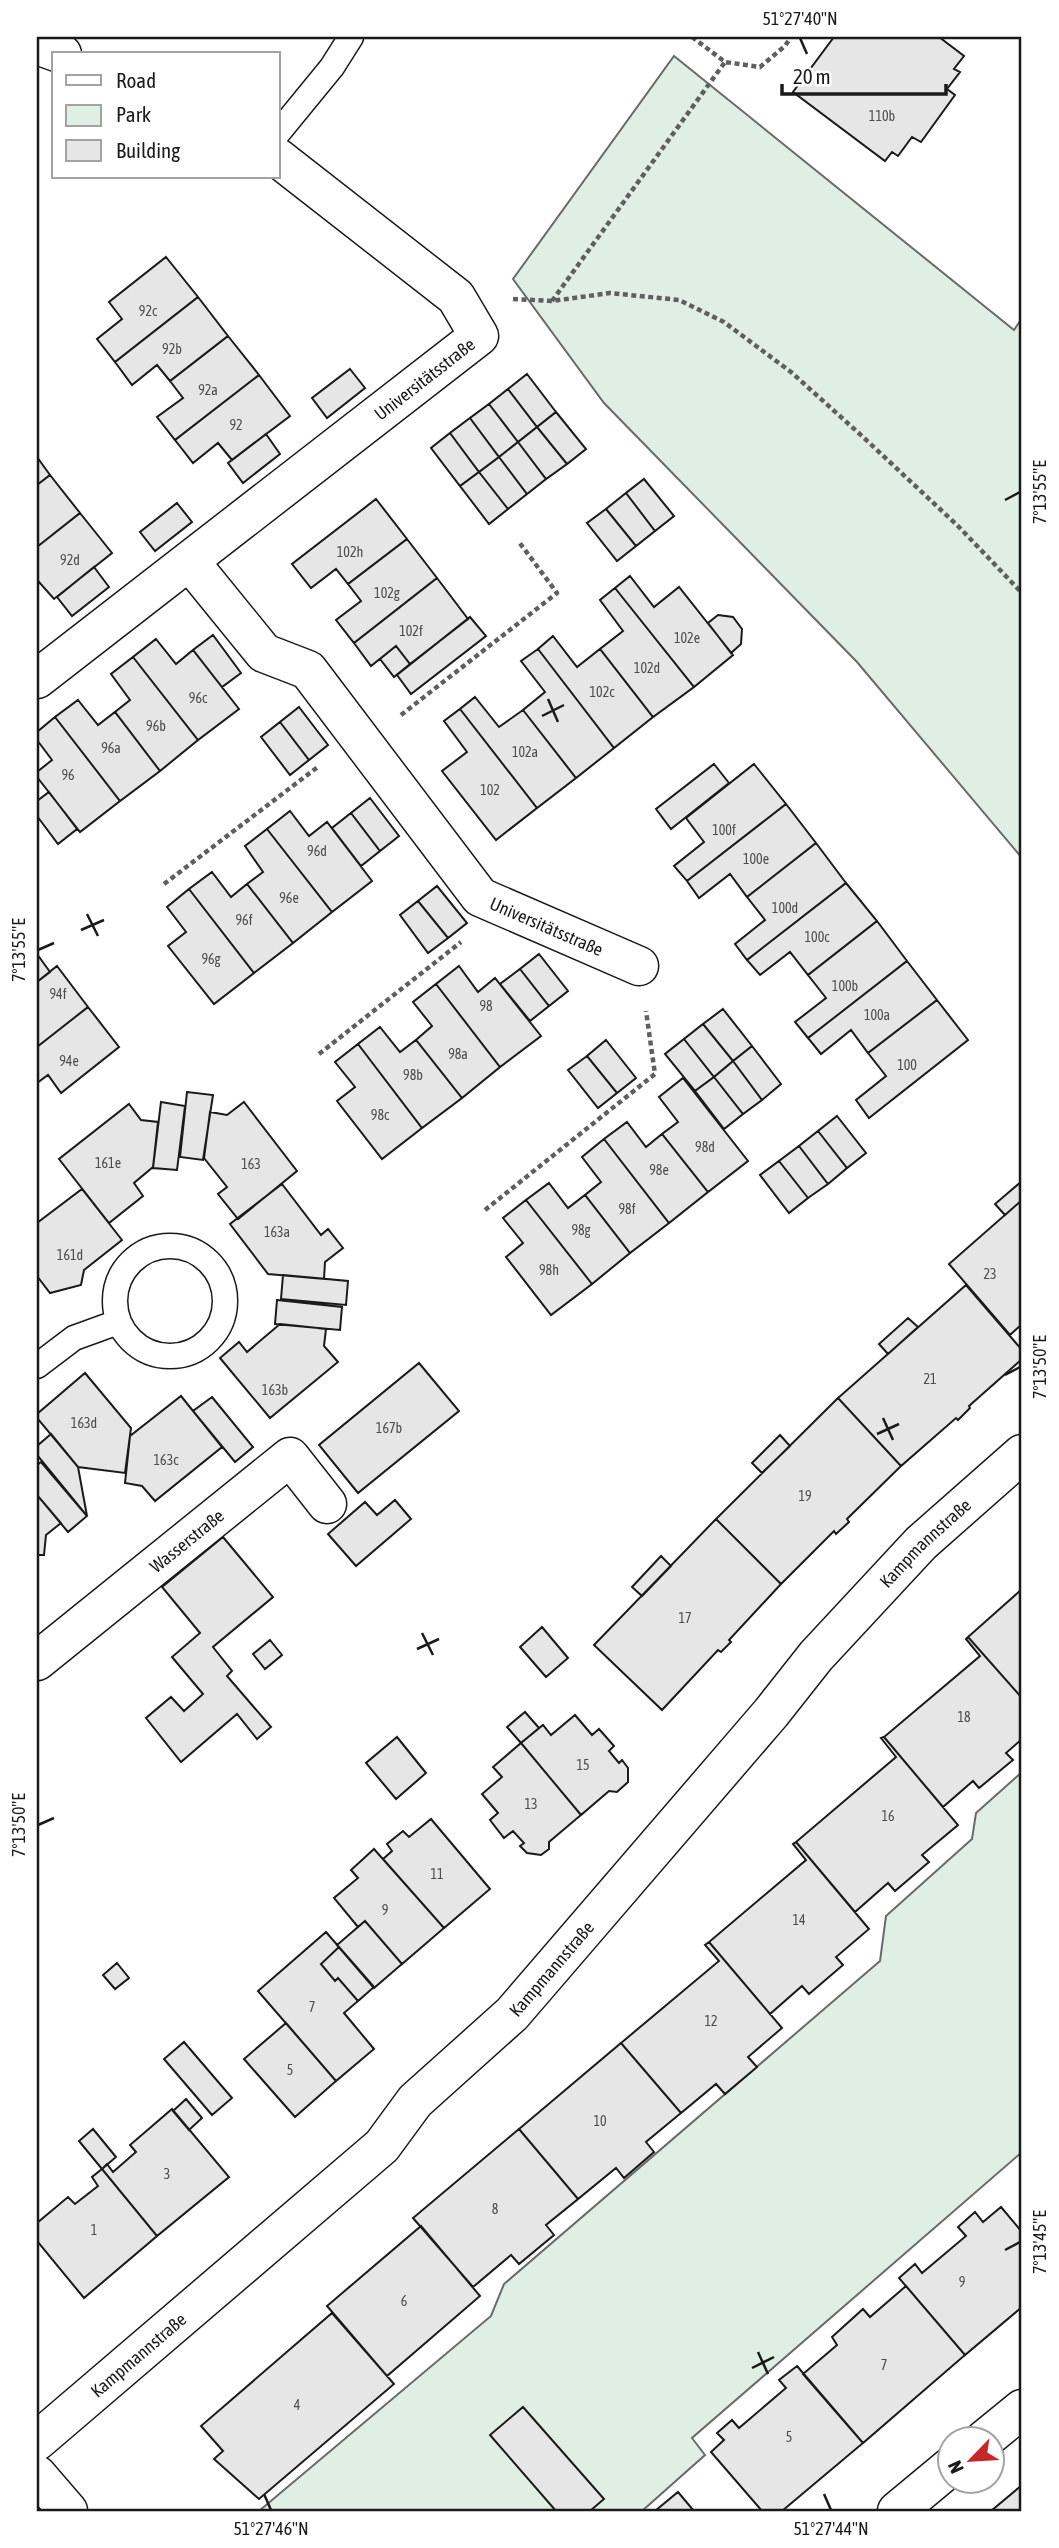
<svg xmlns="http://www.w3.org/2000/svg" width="1059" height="2548" font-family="'Asap Condensed',sans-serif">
<rect width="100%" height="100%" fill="#fff"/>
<!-- green -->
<path fill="#e0efe3" stroke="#6a6a6a" stroke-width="2" d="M674,56L1014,330L1022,318V858L857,662L604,403L513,279Z
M1022,1772V2152L692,2438L705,2455L642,2511H259L491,2316L504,2284L880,1961L886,1916L972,1839L976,1813Z"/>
<!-- building -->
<path fill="#e6e6e6" stroke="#1a1a1a" stroke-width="2" d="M834,37H939L964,56L954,69L960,72L947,89L955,95L921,142L912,137L898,156L892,152L885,161L793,92Z
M166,257L198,297L115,362L97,339L122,319L109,302Z
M198,297L228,336L170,381L157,365L132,385L115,362Z
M228,336L259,375L175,440L157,417L183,398L170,381Z
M350,369L365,388L327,418L312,398Z
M527,374L556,412L537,427L508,389Z
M259,375L290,416L232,460L218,443L193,463L175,440Z
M508,389L537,427L518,442L489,404Z
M489,404L518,442L499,457L470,418Z
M556,412L586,449L567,464L537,427Z
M470,418L499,457L479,472L450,433Z
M537,427L567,464L546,479L518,442Z
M450,433L479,472L460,486L431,448Z
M266,434L280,454L243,483L228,463Z
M518,442L546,479L527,494L499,457Z
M37,457L50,475L37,485Z
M499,457L527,494L508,509L479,472Z
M479,472L508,509L489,524L460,486Z
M50,475L80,513L37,547V485Z
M644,479L674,516L655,531L626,493Z
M626,493L655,531L636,546L606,509Z
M376,499L407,539L348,584L336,569L311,588L292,564Z
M177,503L192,522L155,551L140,532Z
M606,509L636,546L617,561L587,523Z
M80,513L112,553L54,599L39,582L37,584V547Z
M407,539L437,578L354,643L336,620L361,601L348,584Z
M94,567L109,587L72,616L57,597Z
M630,576L654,607L679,587L733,655L694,687L615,588Z
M437,578L468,619L410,664L396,646L371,666L354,643Z
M615,588L694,687L653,717L600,649L623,631L600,600Z
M718,615L733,617L742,629L741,644L731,653L708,623Z
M470,617L486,636L411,694L397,675Z
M213,635L241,673L222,687L193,650Z
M553,636L577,667L600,649L653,717L614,748L538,649Z
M156,639L176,664L193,650L239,709L198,740L133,657Z
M396,646L410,664L394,677L380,659Z
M538,649L614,748L576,778L523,710L545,692L521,661Z
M133,657L198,740L160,771L115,712L130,700L111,674Z
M475,697L499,727L523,710L576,778L537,808L460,709Z
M78,700L98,725L115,712L160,771L120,801L55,717Z
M299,707L328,745L309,760L280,722Z
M460,709L537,808L496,840L442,771L467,752L444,721Z
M55,717L120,801L80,832L37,777V772L52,760L37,740V732Z
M280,722L309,760L290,775L261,737Z
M714,764L729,783L671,829L656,809Z
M754,764L786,804L687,881L674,866L704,842L686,818Z
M49,792L77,829L58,844L37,816V801Z
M370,798L399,836L380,851L351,813Z
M786,804L816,843L747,897L730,874L699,898L687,881Z
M290,811L309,836L327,822L372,881L332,912L267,829Z
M351,813L380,851L361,866L332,828Z
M267,829L332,912L293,943L247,884L263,872L245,846Z
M816,843L846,883L747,960L735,944L765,920L747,897Z
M212,872L231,897L247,884L293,943L254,973L189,889Z
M846,883L877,921L808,975L790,952L760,975L747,960Z
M437,886L467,923L448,938L418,901Z
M189,889L254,973L214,1004L168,946L186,932L167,907Z
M418,901L448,938L428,953L400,915Z
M877,921L907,961L808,1038L795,1022L826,998L808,975Z
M37,954L50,972L37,982Z
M539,954L568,991L549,1006L520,969Z
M907,961L937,1000L868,1053L851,1030L821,1054L808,1038Z
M57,966L88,1007L37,1047V982Z
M459,966L478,992L495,978L541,1036L500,1067L436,984Z
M520,969L549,1006L530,1021L500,984Z
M436,984L500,1067L462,1098L416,1040L432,1026L413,1002Z
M937,1000L968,1040L869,1118L856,1100L886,1076L868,1053Z
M88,1007L119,1047L61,1093L48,1075L37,1083V1047Z
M723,1009L752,1046L733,1061L703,1024Z
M703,1024L733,1061L714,1077L684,1039Z
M380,1027L400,1052L416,1040L462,1098L422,1128L358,1044Z
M684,1039L714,1077L695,1091L665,1054Z
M606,1040L636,1078L617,1093L587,1056Z
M358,1044L422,1128L382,1159L337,1101L355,1087L335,1062Z
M752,1046L781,1084L762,1100L733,1061Z
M587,1056L617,1093L598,1108L568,1070Z
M733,1061L762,1100L743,1114L714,1077Z
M714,1077L743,1114L724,1129L695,1091Z
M683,1078L748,1161L708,1192L662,1134L678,1122L659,1097Z
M187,1092L213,1095L203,1160L180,1157Z
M161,1102L185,1106L177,1170L153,1168Z
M244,1102L297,1171L238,1219L218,1194L227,1187L204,1158L210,1112L227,1115Z
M129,1104L141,1120L158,1122L153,1167L134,1183L143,1196L109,1223L59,1159Z
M837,1116L866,1153L847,1168L818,1131Z
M627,1122L646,1147L662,1134L708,1192L669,1223L604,1139Z
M818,1131L847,1168L828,1184L799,1146Z
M604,1139L669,1223L630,1253L585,1195L601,1182L582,1157Z
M799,1146L828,1184L808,1198L779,1161Z
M779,1161L808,1198L789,1213L760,1175Z
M1022,1181V1200L1005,1215L995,1204Z
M549,1183L568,1208L585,1195L630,1253L592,1284L526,1200Z
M282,1184L321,1235L328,1229L343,1248L325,1262L324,1279L268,1274L230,1224Z
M82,1189L122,1240L84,1270L81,1285L50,1293L37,1276V1223Z
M526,1200L592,1284L551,1315L506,1257L523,1243L503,1218Z
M1022,1200V1324L1010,1335L949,1264Z
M283,1275L348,1281L346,1305L281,1299Z
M966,1285L1022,1350V1359L969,1406L970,1408L958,1420L956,1418L901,1466L838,1398Z
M277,1300L342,1307L340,1330L275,1324Z
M908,1318L918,1327L888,1354L879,1344Z
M280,1324L326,1329L324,1346L338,1362L270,1418L220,1358L239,1342L247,1352Z
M419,1363L459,1411L358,1493L319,1445Z
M85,1373L131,1428L125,1473L78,1467L37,1418V1414Z
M181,1396L222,1447L155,1501L142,1486L125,1483L130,1436Z
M212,1397L253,1447L235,1462L193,1411Z
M838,1398L901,1466L847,1519L849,1522L836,1534L834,1531L781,1584L716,1519Z
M51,1434L78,1467L87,1516L37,1455V1446Z
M780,1435L790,1446L762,1473L752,1463Z
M41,1462L87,1516L68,1532L37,1495V1465Z
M37,1495L61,1523L46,1535L44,1555H37Z
M395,1500L411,1519L356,1566L328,1534L365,1502L377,1515Z
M716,1519L781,1584L729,1640L731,1642L721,1652L718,1650L662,1710L594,1645Z
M223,1537L273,1597L213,1647L232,1671L227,1676L271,1727L257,1739L237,1714L181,1762L146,1718L171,1697L184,1711L203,1694L172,1657L200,1633L162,1587Z
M661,1556L671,1566L642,1596L632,1587Z
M1022,1589V1698L968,1637Z
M542,1627L568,1658L546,1677L520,1647Z
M968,1637L1022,1698V1739L1006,1753L1013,1760L979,1788L973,1781L943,1807L884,1737L980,1656L966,1639Z
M270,1640L282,1655L265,1669L253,1654Z
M525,1712L539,1728L521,1743L507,1727Z
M575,1715L592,1735L599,1729L614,1746L609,1751L619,1763L622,1760L628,1768V1782L617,1792L609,1791L581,1815L521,1743L543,1725L551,1735Z
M397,1737L426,1773L396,1799L366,1763Z
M884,1737L958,1825L922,1855L929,1862L895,1891L888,1883L855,1912L796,1842L896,1757L881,1738Z
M521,1743L581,1815L549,1842V1849L541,1855L527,1853L520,1846L524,1843L513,1831L504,1838L490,1820L498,1813L482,1794L502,1777L493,1767Z
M431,1819L490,1889L444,1928L383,1859L392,1851L387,1844L403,1831L409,1837Z
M796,1842L869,1929L836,1957L843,1965L809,1994L802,1986L770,2014L709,1942L806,1860L793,1844Z
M374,1849L444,1928L402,1964L365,1921L358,1927L334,1898L358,1878L351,1870Z
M365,1921L402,1964L374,1988L337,1945Z
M326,1932L339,1947L321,1964L335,1981L338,1978L358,2001L344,2013L374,2049L336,2081L258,1991Z
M709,1942L782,2028L748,2057L757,2067L725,2094L716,2084L681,2113L621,2043L719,1961L705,1945Z
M339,1947L374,1987L358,2001L338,1978L335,1981L321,1964Z
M117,1963L129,1978L115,1989L103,1975Z
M286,2023L336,2081L295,2117L244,2059Z
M184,2042L232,2098L212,2115L164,2059Z
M621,2043L681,2113L646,2142L654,2152L624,2178L616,2168L578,2199L519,2129Z
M186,2099L202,2118L189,2130L173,2111Z
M172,2109L229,2177L157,2236L102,2169L107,2164L113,2172L136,2152L130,2145Z
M93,2129L116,2157L102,2169L79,2141Z
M519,2129L578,2199L546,2225L554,2235L519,2264L511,2255L473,2287L413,2218Z
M102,2169L157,2236L84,2298L37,2241V2223L68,2197L75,2204L98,2186L92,2177Z
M1001,2207L1022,2232V2307L965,2355L899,2278L915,2264L922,2273L966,2236L958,2227L975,2212L983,2222Z
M421,2226L480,2296L387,2376L327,2306Z
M906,2286L965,2355L863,2443L803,2374L837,2345L832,2337L863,2309L870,2317Z
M332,2313L394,2384L259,2499L214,2459L223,2451L201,2426Z
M797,2366L863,2443L782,2511H762L711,2452L724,2440L717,2433L732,2420L739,2428L786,2388L779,2380Z
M523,2407L604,2499L590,2511H556L490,2435Z
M1022,2485V2511H991Z
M678,2492L694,2511H655Z"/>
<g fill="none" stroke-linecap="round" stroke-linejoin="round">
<defs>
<path id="service" d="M278,133L332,67L351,37
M115 1301a55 55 0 1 1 110 0a55 55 0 1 1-110 0Z
M37,1366L74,1338L118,1322"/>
<g id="minor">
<path d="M37,45L62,54"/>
<path id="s1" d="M190,562L264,653L308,670L480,897L639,966"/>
<path id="s2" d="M37,679L479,336L456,297L278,158"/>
<path id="s3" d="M37,1661L290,1457L327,1504"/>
<path d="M984,2440L1022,2409"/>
<path id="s4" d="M37,2441L382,2146L415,2101L512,2014L771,1713L816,1656L921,1543L1022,1454"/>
<path d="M897,2511L950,2467"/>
</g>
<path id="secondary" d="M37,2475L68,2511"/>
</defs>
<!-- service casing -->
<use href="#service" stroke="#1a1a1a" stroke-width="27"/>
<!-- minor casing -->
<use href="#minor" stroke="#1a1a1a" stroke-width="41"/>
<!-- secondary casing -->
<use href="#secondary" stroke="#1a1a1a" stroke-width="41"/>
<!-- path -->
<path stroke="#5f5f5f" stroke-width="4.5" stroke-dasharray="5 3.5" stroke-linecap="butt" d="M692,37L725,62L760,67L785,46L791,37
M513,299L552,301L610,293L679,300L724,322L791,372L862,436L958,526L1022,593
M552,301L725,62
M401,715L557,593L519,542
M164,884L319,766
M319,1054L461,942
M485,1210L655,1074L646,1011"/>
<!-- service -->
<use href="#service" stroke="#fff" stroke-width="24"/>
<!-- minor -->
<use href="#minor" stroke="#fff" stroke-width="38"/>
<!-- secondary -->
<use href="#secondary" stroke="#fff" stroke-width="38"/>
</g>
<!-- ticks -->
<path fill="none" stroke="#1a1a1a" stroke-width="2.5" d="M800,38L807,54M1005,500L1020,492M548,699L558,722M542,716L564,705M87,914L98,936M81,930L104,920M38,950L54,943M1005,1375L1020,1367M883,1418L893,1440M877,1434L899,1424M422,1633L433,1655M417,1649L439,1639M38,1825L54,1818M1005,2250L1020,2242M758,2352L768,2374M752,2368L774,2357M264,2494L271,2510M824,2494L831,2510"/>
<g text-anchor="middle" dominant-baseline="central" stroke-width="5" stroke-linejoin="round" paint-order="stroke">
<!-- number labels -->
<g font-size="14" fill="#4d4d4d">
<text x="882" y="116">110b</text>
<text x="148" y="311">92c</text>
<text x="172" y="349">92b</text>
<text x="208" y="390">92a</text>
<text x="236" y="425">92</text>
<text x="350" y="552">102h</text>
<text x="70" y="560">92d</text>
<text x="387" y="593">102g</text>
<text x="411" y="631">102f</text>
<text x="687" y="638">102e</text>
<text x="647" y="668">102d</text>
<text x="602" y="692">102c</text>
<text x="198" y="698">96c</text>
<text x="156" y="726">96b</text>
<text x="111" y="748">96a</text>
<text x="525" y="752">102a</text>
<text x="68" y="775">96</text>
<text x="490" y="790">102</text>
<text x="724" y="830">100f</text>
<text x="317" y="851">96d</text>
<text x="756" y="859">100e</text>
<text x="289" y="898">96e</text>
<text x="785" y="908">100d</text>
<text x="244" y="920">96f</text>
<text x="817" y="937">100c</text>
<text x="211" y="959">96g</text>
<text x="845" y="986">100b</text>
<text x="58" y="994">94f</text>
<text x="486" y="1006">98</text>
<text x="877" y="1015">100a</text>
<text x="458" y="1054">98a</text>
<text x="69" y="1061">94e</text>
<text x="907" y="1065">100</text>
<text x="413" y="1075">98b</text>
<text x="380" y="1115">98c</text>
<text x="705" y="1147">98d</text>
<text x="108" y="1163">161e</text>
<text x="251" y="1164">163</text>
<text x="659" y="1170">98e</text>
<text x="627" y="1209">98f</text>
<text x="581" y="1230">98g</text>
<text x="277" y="1232">163a</text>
<text x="70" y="1255">161d</text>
<text x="549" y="1270">98h</text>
<text x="990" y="1274">23</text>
<text x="930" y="1379">21</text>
<text x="275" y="1390">163b</text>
<text x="84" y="1423">163d</text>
<text x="389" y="1428">167b</text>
<text x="166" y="1460">163c</text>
<text x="805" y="1496">19</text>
<text x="685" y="1618">17</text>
<text x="964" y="1717">18</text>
<text x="583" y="1765">15</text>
<text x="531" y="1804">13</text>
<text x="888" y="1816">16</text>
<text x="437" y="1874">11</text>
<text x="385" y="1910">9</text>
<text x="799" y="1920">14</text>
<text x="312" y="2007">7</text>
<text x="711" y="2021">12</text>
<text x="290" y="2070">5</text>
<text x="600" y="2121">10</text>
<text x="167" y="2174">3</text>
<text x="495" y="2209">8</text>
<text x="94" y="2230">1</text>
<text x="962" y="2282">9</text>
<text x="404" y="2301">6</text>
<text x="884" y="2365">7</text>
<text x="297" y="2405">4</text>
<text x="789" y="2437">5</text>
</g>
<!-- street labels -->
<g font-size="18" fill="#1a1a1a" stroke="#fff">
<text stroke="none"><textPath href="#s2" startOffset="490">Universitätsstraße</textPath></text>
<text stroke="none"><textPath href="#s1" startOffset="522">Universitätsstraße</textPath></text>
<text stroke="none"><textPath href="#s3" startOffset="192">Wasserstraße</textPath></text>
<text stroke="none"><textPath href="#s4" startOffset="1267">Kampmannstraße</textPath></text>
<text stroke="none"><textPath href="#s4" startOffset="700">Kampmannstraße</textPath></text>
<text stroke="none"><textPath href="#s4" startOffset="133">Kampmannstraße</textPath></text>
</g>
</g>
<!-- border -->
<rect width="1059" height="2548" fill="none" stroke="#ffffff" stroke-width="77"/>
<!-- legend -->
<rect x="52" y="52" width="228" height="126" fill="#ffffff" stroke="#a3a3a3" stroke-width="2"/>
<rect x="66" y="75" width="35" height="10" fill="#ffffff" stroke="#a3a3a3" stroke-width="2"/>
<text x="116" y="88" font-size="21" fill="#1a1a1a">Road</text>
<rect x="66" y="105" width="35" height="21" fill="#e0efe3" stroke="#a3a3a3" stroke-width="2"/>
<text x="116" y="122" font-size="21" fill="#1a1a1a">Park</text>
<rect x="66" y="140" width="35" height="21" fill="#e6e6e6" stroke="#a3a3a3" stroke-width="2"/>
<text x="116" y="158" font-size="21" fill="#1a1a1a">Building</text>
<!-- north arrow -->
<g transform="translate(971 2460) rotate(245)"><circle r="33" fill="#ffffff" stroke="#a3a3a3" stroke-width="2"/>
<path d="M0-5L12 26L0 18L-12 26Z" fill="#c62828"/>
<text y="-10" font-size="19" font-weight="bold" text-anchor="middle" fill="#1a1a1a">N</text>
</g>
<!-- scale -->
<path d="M782 84v10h164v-10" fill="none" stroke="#1a1a1a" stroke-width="3.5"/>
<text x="793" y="84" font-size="21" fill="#1a1a1a" stroke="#ffffff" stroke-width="5" paint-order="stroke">20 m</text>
<rect x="38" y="38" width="982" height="2472" fill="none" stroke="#1a1a1a" stroke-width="2.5"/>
<g font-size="18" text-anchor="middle" fill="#1a1a1a">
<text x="800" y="25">51°27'40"N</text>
<text transform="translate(1040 492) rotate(-90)" y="6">7°13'55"E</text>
<text transform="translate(19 950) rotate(-90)" y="6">7°13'55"E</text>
<text transform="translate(1040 1367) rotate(-90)" y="6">7°13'50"E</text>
<text transform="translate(19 1825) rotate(-90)" y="6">7°13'50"E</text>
<text transform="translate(1040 2242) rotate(-90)" y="6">7°13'45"E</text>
<text x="271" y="2535">51°27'46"N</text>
<text x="831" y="2535">51°27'44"N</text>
</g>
</svg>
